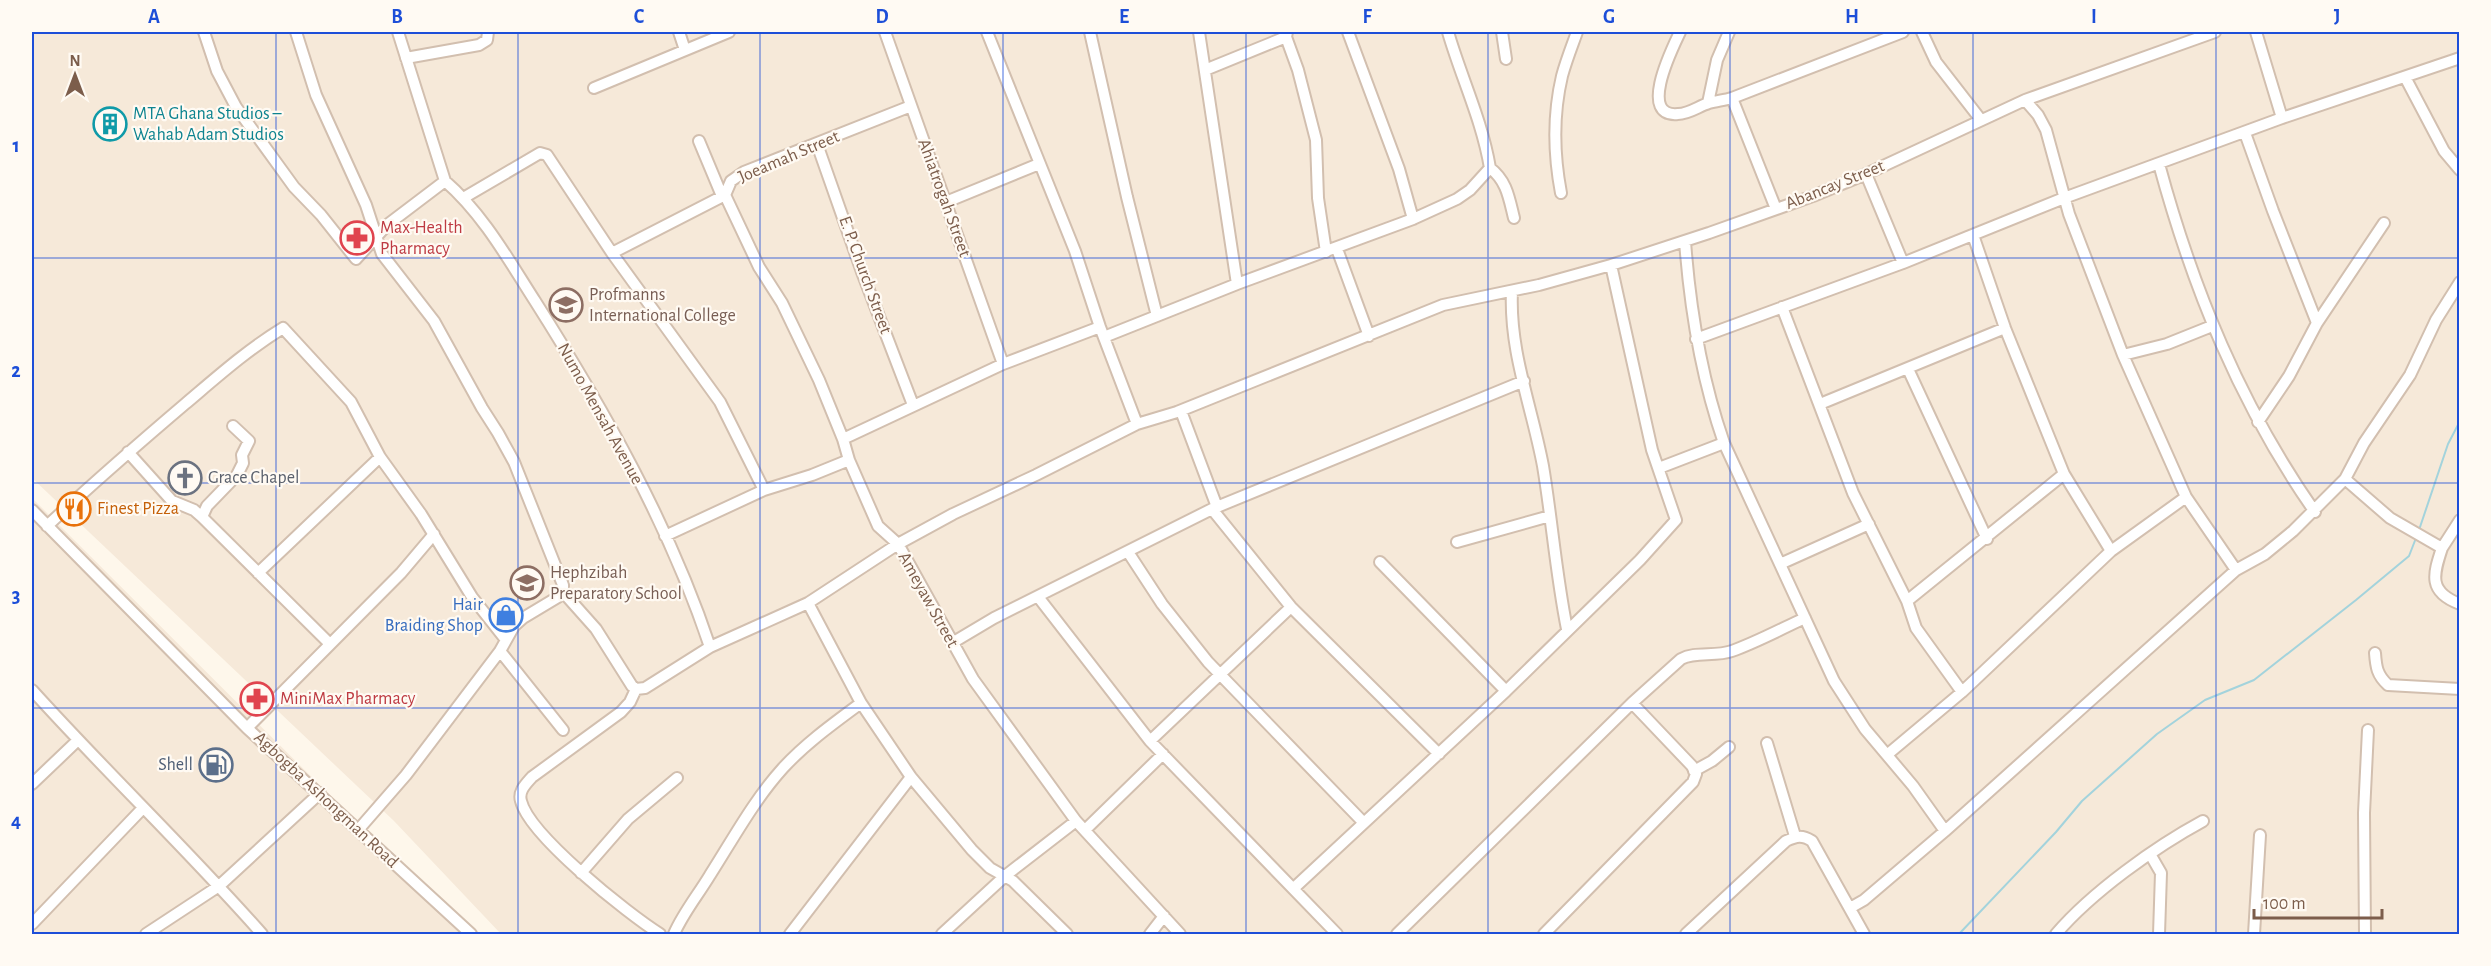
<svg xmlns="http://www.w3.org/2000/svg" width="2491" height="966" font-family="'Alegreya Sans',sans-serif">
<rect width="100%" height="100%" fill="#fef7eb"/>
<!-- residential -->
<path fill="#f6e9d9" d="M32,32H2459V934H501L394,821L32,478Z
M32,498L469,934H32Z"/>
<g fill="none" stroke-linecap="round" stroke-linejoin="round">
<!-- stream -->
<path stroke="#a3d3dc" stroke-width="2" d="M2419,530L2448,444L2460,421
M1959,934L2056,832L2082,801L2157,734L2205,700L2254,680L2356,600L2409,556L2416,538"/>
<defs>
<path id="minor" d="M204,32L217,71L236,107L294,187L321,215L356,259L387,225L445,181
M296,32L316,95L366,205L382,254L434,321L482,408L498,433L514,462L563,585V592L558,597L523,618L514,626L500,651L406,775L359,829
M398,32L445,181C483,214 508,259 535,301C604,410 669,524 710,647
M679,32L685,50
M885,32L1003,364
M987,32L1075,251L1100,327L1137,424
M1090,32L1127,197L1157,316
M1199,32L1237,284
M1287,32L1286,37L1298,70L1316,140L1318,198L1326,252
M1348,32L1399,169L1413,219
M1502,32L1506,59
M1680,32C1673,47 1637,118 1678,114C1689,114 1699,106 1709,103C1717,101 1725,100 1732,98L1903,32
M1922,32L1936,62L1981,120
M2256,32L2282,118
M406,58L479,45L487,40L488,32
M1205,70L1286,37
M2405,77L2444,151L2460,170
M594,88L729,32
M1732,98L1776,209
M2025,100L2038,115L2046,130L2069,214L2123,355L2186,497L2236,570
M1708,103L1717,60L1729,32
M2245,133L2273,211L2317,323L2289,376L2258,422
M699,141L722,196
M817,144L862,272L913,405
M2159,164C2193,289 2240,405 2315,512
M1490,168C1507,181 1509,198 1514,218
M1866,174L1903,263
M1561,193C1554,156 1553,114 1562,76C1566,61 1572,46 1577,32
M725,195L759,267L782,303L819,380L843,439L849,460L878,526L898,544L973,679L1076,821L1180,934
M465,197L540,153L547,155L612,253L720,402L764,490
M946,202L1039,164
M1973,235L2005,328L2064,474L2111,551
M1685,241C1690,309 1701,377 1724,443L1834,681L1865,729L1913,786L1945,831
M1337,249L1369,336
M612,253L725,195L731,181L744,172L911,106
M1512,291C1509,351 1532,407 1543,466C1552,520 1556,575 1567,629
M1782,307L1853,493L1907,601L1916,628L1962,692
M2317,323L2384,223
M1104,337L1237,284L1413,219L1457,199L1470,190L1490,168C1482,120 1461,77 1448,32
M1696,339L1903,263L2064,198L2282,118L2460,58
M2123,355L2167,344L2212,326
M1908,369L1987,539
M1820,404L2005,328
M1181,411L1217,507
M843,439L1003,364L1100,327
M128,452L172,501L194,510L202,517L330,644
M1659,468L1724,443
M2345,479L2390,518L2442,548L2460,520
M1212,509L1291,607L1439,754
M32,510L247,728L471,934
M202,517L207,506L237,475L243,463L242,455L249,441L233,426
M47,526C92,484 138,444 185,404C217,377 247,350 283,328L351,402L380,457L421,514L472,597L506,640
M665,536L764,490L812,475L849,460
M1457,542L1550,516
M2442,548C2433,575 2428,592 2460,604
M1128,552L1162,604L1208,662L1364,823
M1380,562L1506,691
M1780,564L1869,524
M258,573L380,457
M563,592L596,629L632,686L636,689L645,688L710,647L808,603L898,544L953,514L1036,475L1137,424L1177,412L1443,305L1539,285L1611,265
M1039,598L1150,741L1337,934
M1907,601L2064,474
M808,603L861,703L911,777L972,850L990,868L1013,881L1067,934
M952,643L994,618L1212,509L1524,381
M500,651L563,730
M2375,653C2376,667 2377,675 2388,685L2460,689
M636,689L630,702L621,712L532,777C526,784 518,791 521,801C529,835 628,914 660,934
M32,690C107,773 188,850 262,934
M247,728L401,573L434,534
M1150,741L1291,607
M1767,743L1795,836
M1888,754L1962,692L2111,551L2186,497
M1694,771L1712,761L1729,747
M32,784L77,741
M1085,830L1163,754
M2150,854L2161,873L2159,934
M581,873L628,819L677,778
M1294,888L1506,691L1640,560L1676,520L1652,450L1611,265L1709,233L1813,196L1866,174L2025,100L2215,32
M1850,908L1864,900L1945,831L2236,570L2265,554L2293,531L2345,479L2364,443L2410,375L2436,320L2460,282
M32,924L143,808
M146,934L219,886L320,793
M674,934C683,913 698,895 710,875C733,839 754,800 783,768C806,743 834,723 861,703
M790,934L911,777
M942,934L1005,876L1076,821
M1150,934L1164,916
M1397,934L1632,703L1681,659C1695,651 1715,657 1732,651C1757,642 1781,629 1805,618
M1544,934L1693,782L1696,774L1692,766L1632,703
M1686,934L1786,841C1797,836 1802,835 1812,841L1864,934
M2056,934C2092,892 2155,847 2203,821
M2254,934L2260,835
M2365,934L2364,813L2368,730"/>
</defs>
<!-- minor casing -->
<use href="#minor" stroke="#d2bfaf" stroke-width="14"/>
<!-- minor -->
<use href="#minor" stroke="#fff" stroke-width="10"/>
</g>
<!-- grid -->
<path fill="none" stroke="#1d4ed8" stroke-width="1.5" stroke-opacity="0.55" d="M276,32V934M518,32V934M760,32V934M1003,32V934M1246,32V934M1488,32V934M1730,32V934M1973,32V934M2216,32V934M32,258H2460M32,483H2460M32,708H2460"/>
<!-- icons -->
<defs>
<symbol id="building-ring" viewBox="-11 -11 22 22"><circle r="9.5" fill="#fffaf3" stroke="#0f9aa8" stroke-width="1.5"/><path d="M-4-6H4V6H1V3H-1V6H-4ZM-2.5-4.3h1.7v1.8h-1.7ZM.8-4.3h1.7v1.8H.8ZM-2.5-1h1.7V.8h-1.7ZM.8-1h1.7V.8H.8Z" fill="#0f9aa8"/></symbol>
<symbol id="pharmacy-ring" viewBox="-11 -11 22 22"><circle r="9.5" fill="#fffaf3" stroke="#e0444e" stroke-width="1.5"/><path d="M-2-6h4v4h4v4h-4v4h-4v-4h-4v-4h4Z" fill="#e0444e"/></symbol>
<symbol id="school-ring" viewBox="-11 -11 22 22"><circle r="9.5" fill="#fffaf3" stroke="#8d6e63" stroke-width="1.5"/><path d="M0-5L7-2L0 1L-7-2ZM-4 1L0 2.5L4 1V4Q0 6-4 4Z" fill="#8d6e63"/></symbol>
<symbol id="church-ring" viewBox="-11 -11 22 22"><circle r="9.5" fill="#fffaf3" stroke="#6b7280" stroke-width="1.5"/><path d="M-1.2-6h2.4v3.5h3.3v2.4h-3.3V6h-2.4V-.1h-3.3v-2.4h3.3Z" fill="#6b7280"/></symbol>
<symbol id="restaurant-ring" viewBox="-11 -11 22 22"><circle r="9.5" fill="#fffaf3" stroke="#e8710a" stroke-width="1.5"/><path d="M-5-6h1v4h1v-4h1v4h1v-4h1v5L-1.5 .5V6h-2V.5L-5-1ZM5-6V6H3V1.5H1.5Q1.5-4 5-6Z" fill="#e8710a"/></symbol>
<symbol id="shop-ring" viewBox="-11 -11 22 22"><circle r="9.5" fill="#fffaf3" stroke="#3f7fe0" stroke-width="1.5"/><path d="M-5-2.5h2.3a2.7 3.5 0 0 1 5.4 0H5L5.5 6h-11ZM-1.5-2.5h3a1.5 2.3 0 0 0-3 0Z" fill="#3f7fe0"/></symbol>
<symbol id="fuel-ring" viewBox="-11 -11 22 22"><circle r="9.5" fill="#fffaf3" stroke="#5c6f8a" stroke-width="1.5"/><path d="M-5.5-6h7V0h2V4h1.3V-2.5L3-4.5l.8-.8L6-3V5H2.5V1h-1V6h-7ZM-4.2-4.7v3.2H.2V-4.7Z" fill="#5c6f8a"/></symbol>
</defs>
<g fill-rule="evenodd">
<use href="#building-ring" x="91" y="105" width="38" height="38"/>
<use href="#pharmacy-ring" x="338" y="219" width="38" height="38"/>
<use href="#school-ring" x="547" y="286" width="38" height="38"/>
<use href="#church-ring" x="166" y="459" width="38" height="38"/>
<use href="#restaurant-ring" x="55" y="490" width="38" height="38"/>
<use href="#school-ring" x="508" y="564" width="38" height="38"/>
<use href="#shop-ring" x="487" y="596" width="38" height="38"/>
<use href="#pharmacy-ring" x="238" y="680" width="38" height="38"/>
<use href="#fuel-ring" x="197" y="746" width="38" height="38"/>
</g>
<g text-anchor="middle" dominant-baseline="central" stroke-width="4.5" stroke-linejoin="round" paint-order="stroke">
<!-- culture labels -->
<g font-size="18" fill="#0d838f" stroke="#fffaf3" text-anchor="start">
<text x="133" y="114">MTA Ghana Studios –<tspan x="133" dy="21">Wahab Adam Studios</tspan></text>
</g>
<!-- street labels -->
<g font-size="18" fill="#7c5d4b" stroke="#fffaf3">
<text transform="translate(789 157) rotate(-23)">Joeamah Street</text>
<text transform="translate(1835 185) rotate(-22)">Abancay Street</text>
<text transform="translate(944 198) rotate(70)">Ahiatrogah Street</text>
<text transform="translate(865 275) rotate(70)">E. P. Church Street</text>
<text transform="translate(600 414) rotate(61)">Numo Mensah Avenue</text>
<text transform="translate(928 600) rotate(61)">Ameyaw Street</text>
<text transform="translate(326 800) rotate(43)">Agbogba Ashongman Road</text>
</g>
<!-- health labels -->
<g font-size="18" fill="#be3a42" stroke="#fffaf3" text-anchor="start">
<text x="380" y="228">Max-Health<tspan x="380" dy="21">Pharmacy</tspan></text>
<text x="280" y="699">MiniMax Pharmacy</text>
</g>
<!-- education labels -->
<g font-size="18" fill="#785e54" stroke="#fffaf3" text-anchor="start">
<text x="589" y="295">Profmanns<tspan x="589" dy="21">International College</tspan></text>
<text x="550" y="573">Hephzibah<tspan x="550" dy="21">Preparatory School</tspan></text>
</g>
<!-- worship labels -->
<g font-size="18" fill="#5b616d" stroke="#fffaf3" text-anchor="start">
<text x="208" y="478">Grace Chapel</text>
</g>
<!-- food labels -->
<g font-size="18" fill="#c56008" stroke="#fffaf3" text-anchor="start">
<text x="97" y="509">Finest Pizza</text>
</g>
<!-- shop labels -->
<g font-size="18" fill="#366cbe" stroke="#fffaf3" text-anchor="end">
<text x="483" y="605">Hair<tspan x="483" dy="21">Braiding Shop</tspan></text>
</g>
<!-- service labels -->
<g font-size="18" fill="#4e5e75" stroke="#fffaf3" text-anchor="end">
<text x="193" y="765">Shell</text>
</g>
</g>
<!-- border -->
<rect width="2491" height="966" fill="none" stroke="#fffaf3" stroke-width="66"/>
<!-- north arrow -->
<g transform="translate(75 75)" stroke="#fffaf3" stroke-width="4.5" paint-order="stroke">
<path d="M0-4.5L10 22L0 15L-10 22Z" fill="#7c5d4b"/>
<text y="-9" font-size="16" font-weight="bold" text-anchor="middle" fill="#7c5d4b">N</text>
</g>
<!-- scale -->
<path d="M2254 909v9h128v-9" fill="none" stroke="#7c5d4b" stroke-width="3"/>
<text x="2263" y="909" font-size="18" fill="#7c5d4b" stroke="#fffaf3" stroke-width="4.5" paint-order="stroke">100 m</text>
<rect x="33" y="33" width="2425" height="900" fill="none" stroke="#1d4ed8" stroke-width="2"/>
<g font-size="20" text-anchor="middle" font-weight="bold" fill="#1d4ed8">
<text x="154" y="23">A</text>
<text x="397" y="23">B</text>
<text x="639" y="23">C</text>
<text x="882" y="23">D</text>
<text x="1124" y="23">E</text>
<text x="1367" y="23">F</text>
<text x="1609" y="23">G</text>
<text x="1852" y="23">H</text>
<text x="2094" y="23">I</text>
<text x="2337" y="23">J</text>
<text x="16" y="152">1</text>
<text x="16" y="377">2</text>
<text x="16" y="602">3</text>
<text x="16" y="827">4</text>
</g>
</svg>
